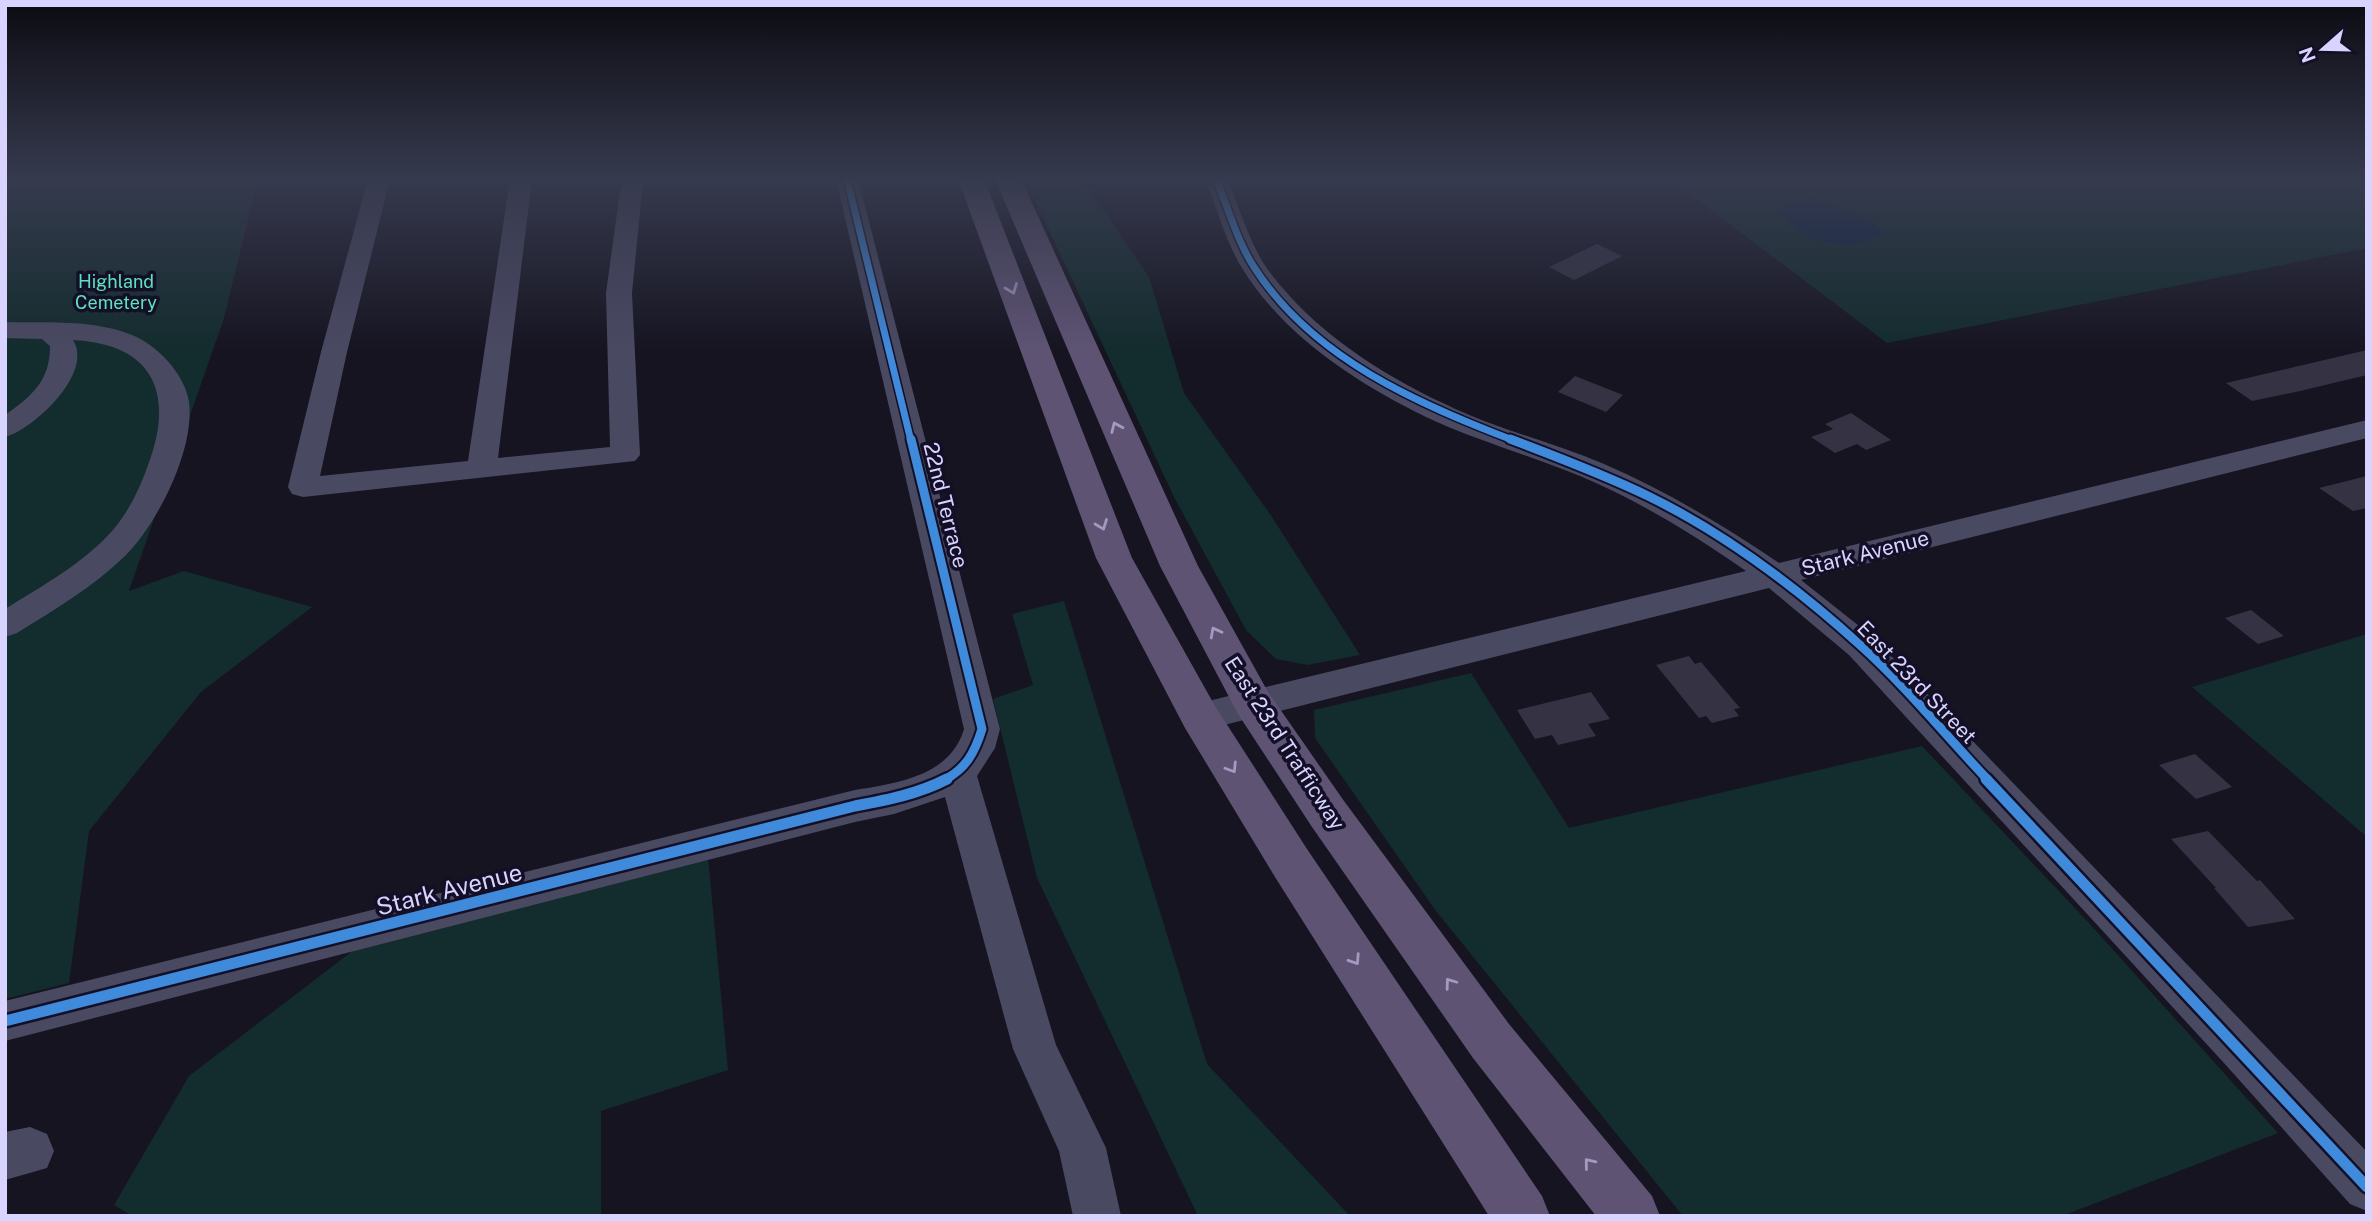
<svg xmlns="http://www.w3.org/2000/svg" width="2372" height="1221" font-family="'Public Sans',sans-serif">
<rect width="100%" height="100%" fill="#161421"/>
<!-- green -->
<path fill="#132c2d" d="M5,179H258L224,318L129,591L184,571L312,607L201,692L89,831L69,983L5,999Z
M1025,179H1082L1149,277L1184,393L1272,517L1360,655L1307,665L1276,659L1246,630L1174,497Z
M1670,179H2367V248L1887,343Z
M1064,601L1207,1064L1350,1216H1198L1037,878L993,699L1033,685L1012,614Z
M2367,634V837L2192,687Z
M1471,673L1569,828L1922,746L2089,923L2278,1133L2062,1216H1683L1436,911L1315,738L1314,710Z
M708,857L728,1070L601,1111V1216H132L114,1205L189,1076L359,946Z"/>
<!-- water -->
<path fill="#0d2144" d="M1813,198L1870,220L1883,232C1852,256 1803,242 1780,214L1783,207Z"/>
<!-- building -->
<path fill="#343243" d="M1597,244L1622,256L1574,280L1549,267Z
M2367,350V375L2300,391L2252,401L2226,383Z
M1575,376L1623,395L1606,412L1558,392Z
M1851,413L1891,440L1866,450L1857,444L1835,453L1811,437L1833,429L1825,424Z
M2367,476V508L2353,511L2319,488Z
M2251,610L2284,636L2258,644L2225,618Z
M1689,656L1695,664L1701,662L1740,708L1734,709L1739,716L1712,723L1706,716L1699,718L1656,665Z
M1591,692L1610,719L1588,724L1596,736L1558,745L1552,735L1535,739L1517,710Z
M2195,754L2232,787L2196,799L2159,765Z
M2208,831L2257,881L2260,880L2295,919L2248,927L2214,888H2216L2171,839Z"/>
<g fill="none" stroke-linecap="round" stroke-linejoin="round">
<!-- minor -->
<path fill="#4a4962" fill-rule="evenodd" d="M368,179H390L347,352L320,476L468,461L510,179H532L498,458L610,447L606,293L620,191L625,179H647L642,191L632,293L640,455L635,461L303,497L292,494L288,487L321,352Z
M836,179H858L1000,729L995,748L977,776L1056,1045L1106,1148L1121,1216H1073L1059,1151L1013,1049L945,797L894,814L855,822L5,1041V1001L855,790C898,783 950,776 964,729Z
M1205,179H1227C1239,206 1250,244 1266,267C1311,329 1377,372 1445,404C1496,429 1552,442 1604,464C1666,491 1723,525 1779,563L2367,420V438L1801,580L1873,637L2367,1152V1211L2350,1204L2224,1063L1849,655L1769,588L1200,731L1187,727L1182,717L1187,707L1200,703L1746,571C1693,534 1639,501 1580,476C1529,455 1475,440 1426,417C1356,383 1283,335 1242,268C1226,242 1217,208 1205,179Z
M5,322C46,323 93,319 132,335C157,345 185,374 189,402C195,449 158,523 125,556C93,587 54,610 17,633L5,637V609C42,586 84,563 113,530C129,511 140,488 148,465C175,394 154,344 73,340C94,373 34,429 5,437V415C32,396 50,381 50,346L42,339L5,338Z
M30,1127L47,1134L54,1151L47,1168L5,1180V1132Z"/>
<!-- major -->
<path fill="#5e5373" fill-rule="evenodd" d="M958,179H984L1132,558L1215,706L1307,849L1542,1196L1550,1216H1489L1275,877L1185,728L1096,558Z
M995,179H1021L1198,566L1268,692L1344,801L1509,1024L1652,1196L1660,1216H1596L1473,1058L1312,827L1238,714L1160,566Z"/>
<defs>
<path id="cycleway-far2" d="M847,179L911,441
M1216,179C1228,207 1237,241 1254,267C1312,358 1418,404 1515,441"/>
<path id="cycleway-far1" d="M911,439L982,729C975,752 966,769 944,780
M1510,439C1557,457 1603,474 1648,496C1724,533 1797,588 1860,645C1906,686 1946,736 1988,780"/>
<path id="cycleway" d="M1986,779L2367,1187
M5,1021L855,806C887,800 918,794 947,779"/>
</defs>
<!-- cycleway-far2 casing -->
<use href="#cycleway-far2" stroke="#130f26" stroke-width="10"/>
<!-- cycleway-far1 casing -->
<use href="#cycleway-far1" stroke="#130f26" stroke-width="13"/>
<!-- cycleway casing -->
<use href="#cycleway" stroke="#130f26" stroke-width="16"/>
<!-- cycleway-far2 -->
<use href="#cycleway-far2" stroke="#408adc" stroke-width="7"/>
<!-- cycleway-far1 -->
<use href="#cycleway-far1" stroke="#408adc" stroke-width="9"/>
<!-- cycleway -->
<use href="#cycleway" stroke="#408adc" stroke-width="11"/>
</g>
<!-- one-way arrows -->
<defs><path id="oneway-chevron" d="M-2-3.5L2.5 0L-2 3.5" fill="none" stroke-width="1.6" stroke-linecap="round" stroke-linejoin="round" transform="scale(1.75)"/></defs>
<g stroke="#a29ac0">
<use href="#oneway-chevron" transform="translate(1012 289) rotate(69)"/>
<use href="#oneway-chevron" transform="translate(1116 427) rotate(-114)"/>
<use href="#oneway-chevron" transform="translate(1102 525) rotate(69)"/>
<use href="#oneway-chevron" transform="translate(1215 632) rotate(-118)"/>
<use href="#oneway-chevron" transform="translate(1232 768) rotate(58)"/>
<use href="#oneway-chevron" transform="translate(1355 960) rotate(57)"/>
<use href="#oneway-chevron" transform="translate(1450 983) rotate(-126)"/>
<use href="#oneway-chevron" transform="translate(1589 1163) rotate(-129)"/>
</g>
<!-- sky -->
<linearGradient id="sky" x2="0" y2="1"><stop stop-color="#0c0b12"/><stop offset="0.51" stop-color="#363a4e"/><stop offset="1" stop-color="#363a4e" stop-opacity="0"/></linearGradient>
<rect width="2372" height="350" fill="url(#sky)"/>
<g text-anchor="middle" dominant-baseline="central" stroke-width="7" stroke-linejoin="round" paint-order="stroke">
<!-- far-park labels -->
<g font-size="18" fill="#5fe0c0" stroke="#130f26">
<text x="116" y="281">Highland<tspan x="116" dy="21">Cemetery</tspan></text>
</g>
<!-- street labels -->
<g font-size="21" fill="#d9d4ff" stroke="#130f26">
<text transform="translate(946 505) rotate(76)">22nd Terrace</text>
<text transform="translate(1865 553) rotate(-14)">Stark Avenue</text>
<text transform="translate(1917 682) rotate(46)">East 23rd Street</text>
<text transform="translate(1285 743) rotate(57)">East 23rd Trafficway</text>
</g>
<!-- near-street labels -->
<g font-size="24" fill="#d9d4ff" stroke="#130f26">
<text transform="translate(449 889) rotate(-14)">Stark Avenue</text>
</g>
</g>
<!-- border -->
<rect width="2372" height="1221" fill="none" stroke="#d9d4ff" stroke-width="14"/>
<!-- north arrow -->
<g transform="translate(2323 49) rotate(250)" stroke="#130f26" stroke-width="5" paint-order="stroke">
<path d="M0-5L12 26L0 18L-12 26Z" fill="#d9d4ff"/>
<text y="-10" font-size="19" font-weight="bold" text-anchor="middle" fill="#d9d4ff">N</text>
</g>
</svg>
